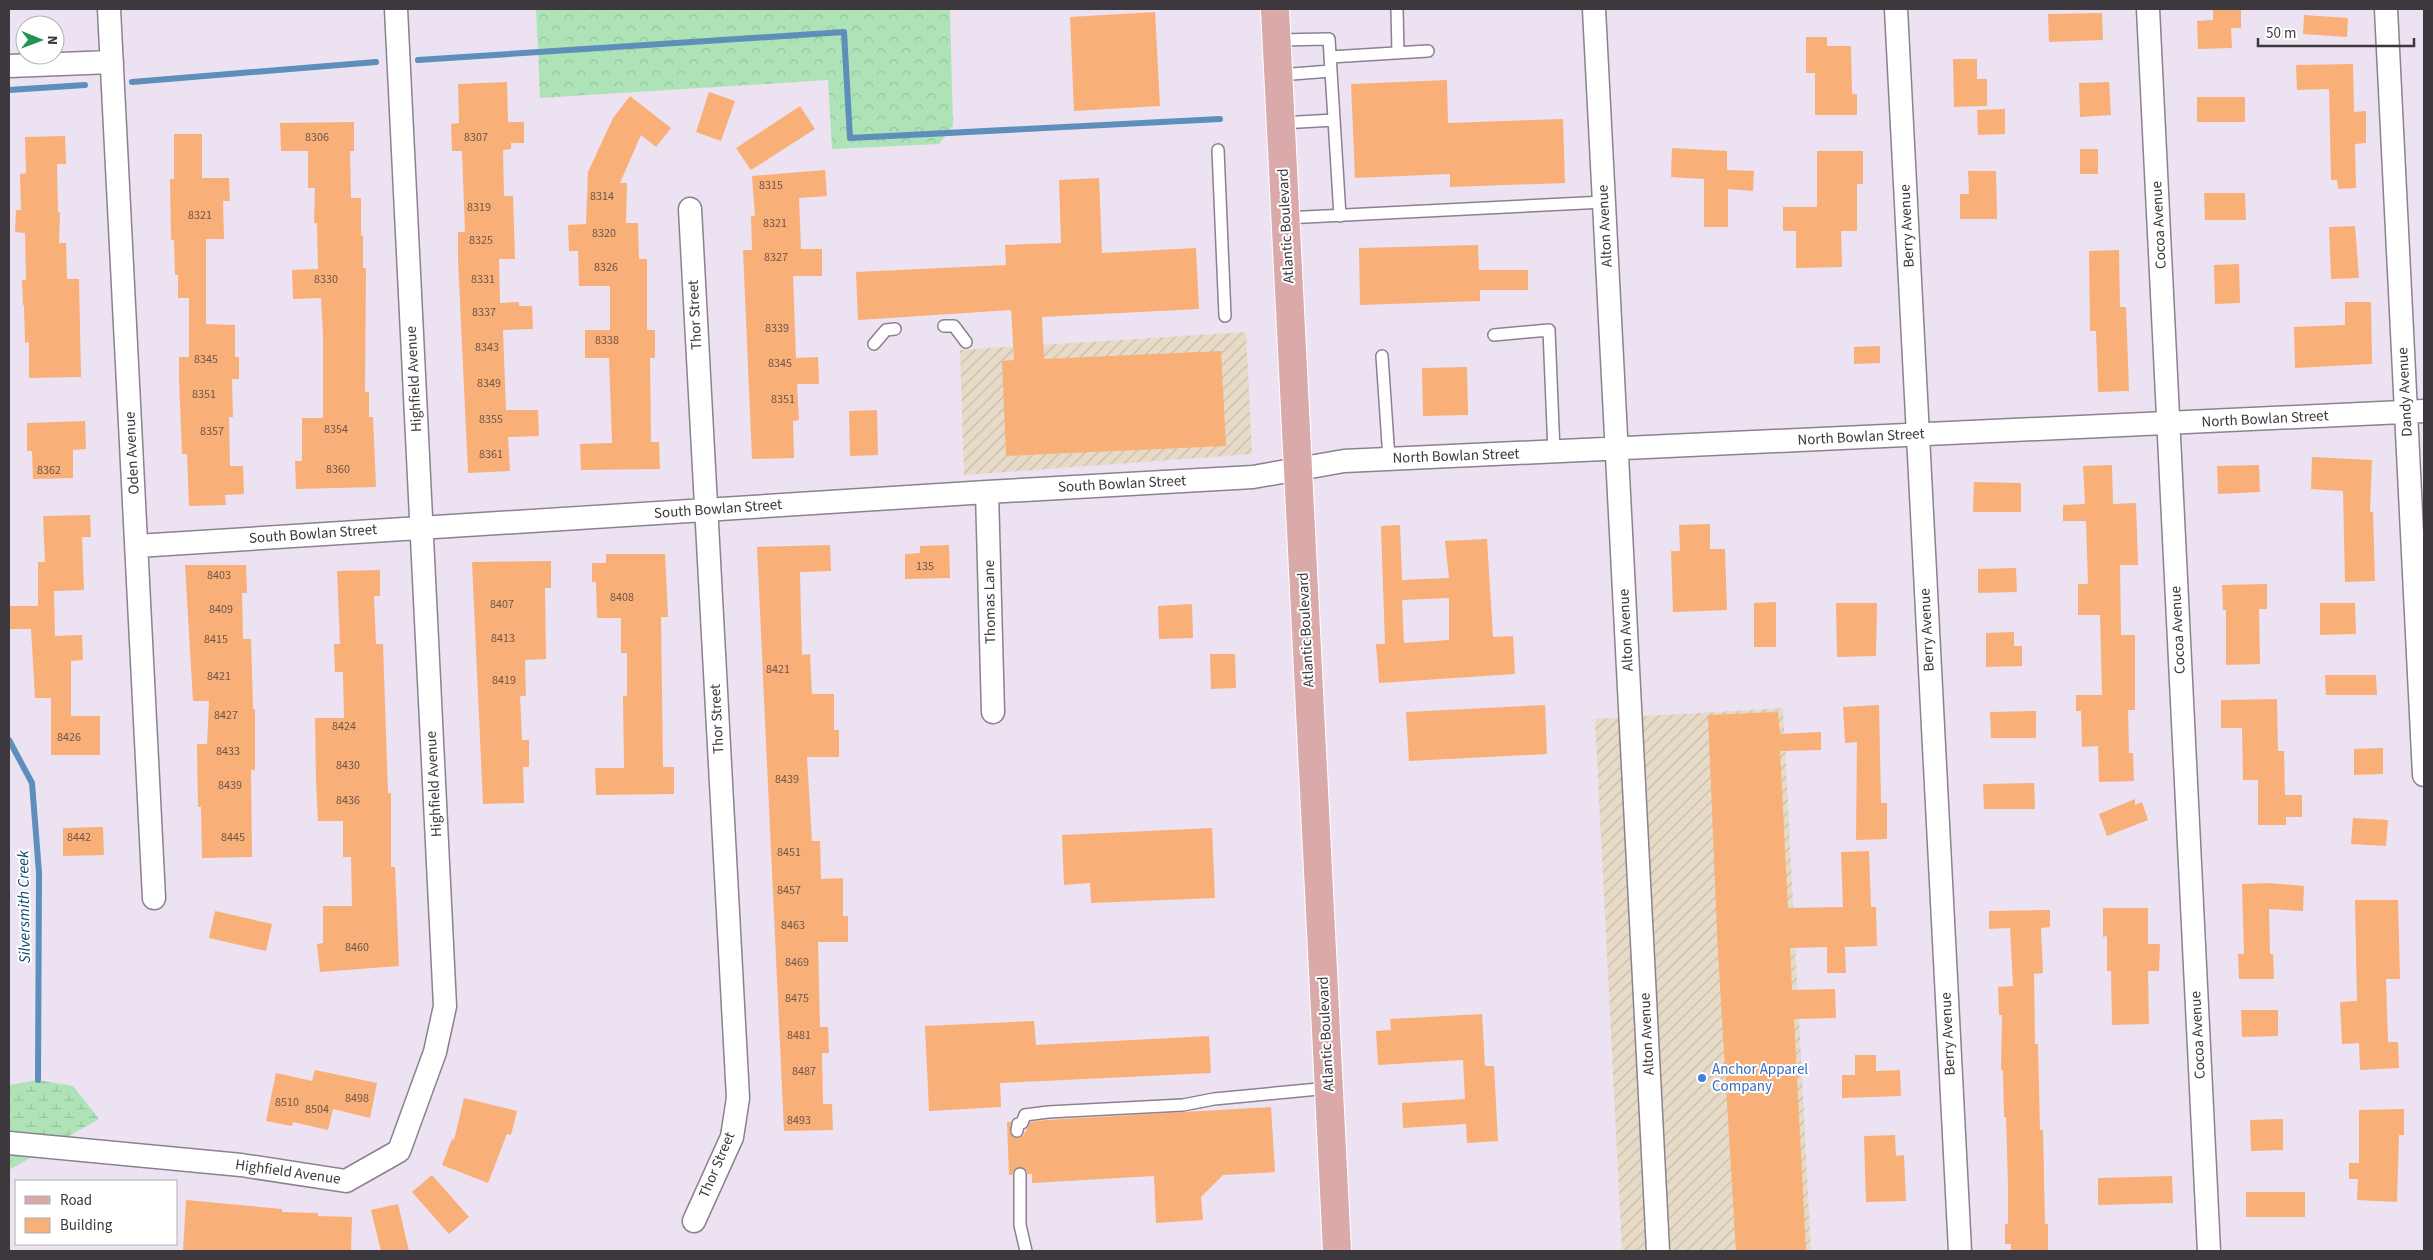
<svg xmlns="http://www.w3.org/2000/svg" width="2433" height="1260" font-family="'Source Sans 3',sans-serif">
<defs>
<pattern id="industrial-furrows" width="10" height="10" patternUnits="userSpaceOnUse" patternTransform="scale(1.25)"><rect width="10" height="10" fill="#e7dbc7"/><path d="M-1 1l2-2M0 10L10 0M9 11l2-2" fill="none" stroke="#c7bdac"/></pattern>
<pattern id="forest-crowns" width="20" height="18" patternUnits="userSpaceOnUse" patternTransform="scale(1.25)"><rect width="20" height="18" fill="#aee3b7"/><path d="M2 6a3 3 0 1 1 6 0M12 15a3 3 0 1 1 6 0" fill="none" stroke="#97c49e"/></pattern>
<pattern id="wetland-marsh" width="20" height="14" patternUnits="userSpaceOnUse" patternTransform="scale(1.25)"><rect width="20" height="14" fill="#aee3b7"/><path d="M1 5h8M5 5V1M11 12h8M15 12V8" fill="none" stroke="#97c49e"/></pattern>
</defs>
<rect width="100%" height="100%" fill="#ede2f1"/>
<!-- industrial -->
<path fill="url(#industrial-furrows)" d="M1246,332L1252,454L964,475L960,350Z
M1783,708L1811,1251H1622L1595,719Z"/>
<!-- forest -->
<path fill="url(#forest-crowns)" d="M536,9H950L953,126L939,144L832,149L828,80L540,98Z"/>
<!-- wetland -->
<path fill="url(#wetland-marsh)" d="M38,1080L73,1086L99,1119L9,1170V1085Z"/>
<g fill="none" stroke-linecap="round" stroke-linejoin="round">
<!-- stream -->
<path stroke="#5e8eba" stroke-width="6" d="M418,60L844,32L850,138L1220,119
M132,82L376,62
M9,90L85,85
M9,740L32,783L39,873L38,1080"/>
</g>
<!-- building -->
<path fill="#f9af78" fill-rule="evenodd" d="M2241,9V28H2231L2232,48L2198,49L2197,21L2213,20V10Z
M1155,12L1160,106L1074,111L1070,17Z
M2102,13L2103,40L2049,42L2048,14Z
M2304,15L2348,18L2347,37L2303,34Z
M1806,37H1827V46H1851L1852,94H1857V115H1815V73H1806Z
M1953,59H1977V79H1987V106L1954,107Z
M2353,64L2354,112L2366,111V143L2355,144L2356,188L2338,189L2337,180H2331L2329,89L2297,90L2296,65Z
M1447,80L1448,123L1563,119L1565,183L1450,187V174L1355,178L1351,84Z
M507,82L508,122H524V143H511V149L503,150L504,196H513L515,259H499L500,303L519,302V306H532L533,329L503,330L506,410H538L539,436L508,437L510,471L468,473L458,259V232H465L462,151H452L451,124L459,123L458,84Z
M2109,82L2111,115L2080,117L2079,83Z
M709,92L735,101L721,141L696,132Z
M630,96L671,128L656,147L641,135L620,183H627L626,223H638L639,259H647V330H655V358H650L651,442H659L660,469L581,470L580,444L612,443L609,358H585V330H610V286H579L578,251H569L568,225L586,224L588,172L613,118Z
M2197,97H2245V122H2197Z
M800,106L815,129L751,170L736,148Z
M2005,109V134L1978,135L1977,110Z
M354,122V151H350L351,198H361V236L363,235V268H366L365,392H369V417H373L376,487L296,489L295,461H302V418H323V334L321,298L293,299L292,270L318,269L317,223H314L315,188H308V151H281L280,123Z
M174,134H202V178H229L230,201H223L224,239H206V324L235,325V357H239V379H232L233,417H229L230,466H243L244,494L225,495L226,505L189,506L187,454H182L179,379V357H189V298H178V275H175L174,240H171L170,179H174Z
M65,136L66,164H57L58,212H60L59,243H66L67,279H79L81,377L29,378V342L25,343L24,305H23L22,280H26L25,233L15,232L16,210H21L20,174L26,173L25,137Z
M1672,148L1727,151V170L1754,171L1753,191L1728,189V227H1704V179L1671,177Z
M2080,149H2098V174H2080Z
M1817,151H1863V184H1857V231H1841L1842,267L1796,268V231H1783V207H1817Z
M825,170L827,196L799,198L801,249H822V276H793L796,358L818,357L819,384H797L799,420L793,421L794,458L752,459L743,250H752L751,216H755L752,176Z
M1968,171H1996L1997,219H1960V194H1969Z
M1099,178L1102,253L1196,248L1199,309L1042,317L1044,359L1221,351L1226,446L1006,456L1002,361L1014,360L1011,310L858,320L856,272L1006,265L1005,245L1061,243L1059,180Z
M2204,193H2245L2246,220H2205Z
M2355,226L2359,278L2331,279L2329,227Z
M1478,245L1479,270H1528V290H1480V301L1360,305L1359,248Z
M2119,250L2120,307H2126L2129,391L2098,392L2096,331H2090L2089,251Z
M2239,264L2240,303L2215,304L2214,265Z
M2345,302H2371L2372,364L2295,368L2294,327L2345,325Z
M1880,346V363L1854,364V347Z
M1467,367L1468,415L1423,416L1422,368Z
M877,410L878,455L850,456L849,411Z
M85,421L86,449L73,450V478L33,479L32,451H27V423Z
M2312,457L2372,460L2370,512H2373L2375,581L2345,582L2343,491L2311,489Z
M2112,465L2113,504L2136,503L2138,565H2120L2121,635H2135V710H2128L2129,753H2133L2134,781L2099,782L2098,746L2082,747L2081,711H2076V695H2102L2100,615H2078V584H2088L2086,521H2063V505L2085,504L2083,466Z
M2259,465L2260,492L2218,494L2217,466Z
M1974,482L2021,483V512H1973Z
M90,515L91,537H82L84,590L54,591L55,636L82,635L83,660L71,661V716H100V755H51V698H35L31,629H9V606H38V562H45L43,516Z
M1710,524V549H1725L1727,610L1673,612L1671,551H1680L1679,525Z
M1400,525L1402,580L1449,578L1445,541L1487,539L1493,637L1513,636L1515,674L1379,683L1376,644H1385L1381,526ZM1449,598V640L1404,643L1402,600Z
M830,545L831,571L800,572L801,619L802,655L810,654L812,694H834V730H839V757H807L812,841H820L821,879L843,878V916H848V942H818L820,1027H828L829,1053H822L823,1104H832L833,1130L784,1131L757,547Z
M949,545L950,578L905,579V554L920,553V546Z
M606,554H665L668,617H661L663,767H674V794L596,795L595,768H624L623,696H627V653H621V618H597L596,582H592V563H606Z
M551,561V588H545L546,659L525,660L526,696H520L522,740H529V767H523L524,803L483,804L472,562Z
M185,565H246L247,593H242L243,639H251L253,709H255V770H251L252,857L202,858L201,807H198L197,744H207L209,701H193Z
M2016,568L2017,592L1978,593V569Z
M380,570V596H374L376,644H383L388,793H391V867H395L399,966L320,972L317,944L323,943V906H352L351,857H343V821H318L316,782L315,718H344L343,672H335L334,644H340L337,571Z
M2267,584V609H2259L2260,664L2226,665V610H2223L2222,585Z
M1776,602V647H1754V603Z
M1836,603H1877L1876,656L1837,657Z
M2320,603H2355L2356,634L2320,635Z
M1192,604L1193,638L1159,639L1158,606Z
M2014,632V646H2022V666L1986,667V633Z
M1210,654H1235L1236,688L1211,689Z
M2325,675H2376L2377,695H2326Z
M2277,699L2278,751H2284L2285,795H2302V817H2286V825H2258V780H2243L2242,728H2221V700Z
M1545,705L1547,754L1409,761L1406,712Z
M1879,705L1881,803H1887V839L1856,840L1857,742L1845,743L1843,707Z
M2036,711V738H1991L1990,712Z
M1778,712L1780,734L1821,732V750L1780,751L1788,908L1843,907L1841,852L1869,851L1871,907H1876L1877,946L1845,947L1846,973H1827V947L1790,948L1792,990L1835,989L1836,1018L1794,1019L1806,1251H1736L1718,954L1708,715Z
M2383,748V774L2354,775V749Z
M2034,783L2035,809H1984L1983,784Z
M2135,799V805L2142,802L2148,820L2107,836L2099,814Z
M2353,818L2388,820L2386,846L2351,844Z
M103,827L104,855L63,856V828Z
M1212,828L1215,898L1091,903L1090,883L1064,885L1062,835Z
M2268,883L2304,886L2303,911L2269,909L2270,954H2273L2274,979H2239L2238,954H2244L2242,884Z
M2355,900H2398L2400,979H2386L2388,1042H2398L2399,1068L2360,1070L2359,1043L2342,1044L2340,1002L2357,1001Z
M2103,908H2148V944H2160L2159,971H2148L2149,1024L2112,1025L2111,971H2107V936L2103,937Z
M2050,910V927L2041,928L2043,973L2034,974L2035,1044H2038L2040,1130H2043L2045,1224H2048V1250L2011,1251V1244H2005V1224H2008V1185L2006,1117H2004L2003,1070H2001L2002,1015H1999L1998,987L2013,986L2010,928L1989,929V911Z
M215,911L272,924L266,951L209,938Z
M2241,1010H2278V1036L2242,1037Z
M1482,1014L1485,1066H1494L1498,1141L1467,1143L1466,1124L1403,1128L1402,1103L1465,1099L1463,1060L1378,1065L1376,1031L1391,1030L1390,1019Z
M1034,1021L1036,1045L1209,1036L1211,1073L1000,1083L1001,1107L929,1111L925,1026Z
M1855,1055H1876V1071L1900,1070L1901,1096L1842,1098V1075H1855Z
M315,1070L377,1083L370,1118L333,1109L328,1130L293,1122L292,1126L266,1121L276,1073L312,1081Z
M464,1098L517,1111L511,1135L507,1134L488,1183L442,1165L452,1139L454,1140Z
M1271,1107L1275,1172L1223,1175L1201,1197L1203,1220L1156,1223L1154,1176L1032,1183V1174H1027L1026,1170L1020,1167L1016,1168L1012,1175H1009L1007,1122H1011L1010,1133L1016,1138L1023,1136L1030,1122L1046,1120Z
M2404,1109V1135H2399L2397,1202L2357,1200L2358,1179H2349V1163H2359V1110Z
M2283,1119V1150L2251,1151L2250,1120Z
M1895,1135L1896,1156L1904,1155L1906,1201L1866,1202L1864,1136Z
M432,1175L469,1217L449,1234L412,1192Z
M2172,1176L2173,1203L2098,1205V1178Z
M2246,1192H2305V1217H2246Z
M186,1200L282,1209V1212L318,1213V1216L352,1217L351,1251H183Z
M398,1204L409,1251H381L371,1210Z"/>
<g fill="none" stroke-linecap="round" stroke-linejoin="round">
<defs>
<path id="service" d="M1397,9L1398,53
M1277,40L1329,39L1331,71L1279,75
M1330,57L1428,51
M1331,71L1340,216
M1281,123L1334,120
M1218,150L1225,316
M1285,218L1604,202
M944,326H954L966,342
M1494,335L1549,330L1554,452
M874,344L886,330L895,329
M1382,356L1389,459
M1017,1131L1018,1124L1022,1123L1025,1115L1048,1112L1183,1105L1214,1099L1329,1088
M1020,1174V1225L1026,1251"/>
<path id="minor" d="M109,9L154,898
M1594,9L1658,1251
M1896,9L1960,1251
M2148,9L2209,1251
M2386,9L2424,775
M9,66L112,62
M690,209L738,1098L732,1137L694,1221
M987,492L993,712
M137,546L987,492L1253,477L1344,461L2424,411
M9,1143L241,1165L346,1181L399,1151L435,1052L445,1006L396,9"/>
<path id="primary" d="M1275,9L1337,1251"/>
</defs>
<!-- service casing -->
<use href="#service" stroke="#8c818f" stroke-width="14"/>
<!-- minor casing -->
<use href="#minor" stroke="#8c818f" stroke-width="25"/>
<!-- primary casing -->
<use href="#primary" stroke="#fff" stroke-width="30"/>
<!-- service -->
<use href="#service" stroke="#fff" stroke-width="11"/>
<!-- minor -->
<use href="#minor" stroke="#fff" stroke-width="22"/>
<!-- primary -->
<use href="#primary" stroke="#d9aaa9" stroke-width="28"/>
</g>
<!-- markers -->
<circle fill="#3f7fe0" stroke="#fff" stroke-width="2" cx="1702" cy="1078" r="5"/>
<g text-anchor="middle" dominant-baseline="central" stroke-width="4" stroke-linejoin="round" paint-order="stroke">
<!-- number labels -->
<g font-size="12" fill="#6c564c">
<text x="317" y="137">8306</text>
<text x="476" y="137">8307</text>
<text x="771" y="185">8315</text>
<text x="602" y="196">8314</text>
<text x="479" y="207">8319</text>
<text x="200" y="215">8321</text>
<text x="775" y="223">8321</text>
<text x="604" y="233">8320</text>
<text x="481" y="240">8325</text>
<text x="776" y="257">8327</text>
<text x="606" y="267">8326</text>
<text x="326" y="279">8330</text>
<text x="483" y="279">8331</text>
<text x="484" y="312">8337</text>
<text x="777" y="328">8339</text>
<text x="607" y="340">8338</text>
<text x="487" y="347">8343</text>
<text x="206" y="359">8345</text>
<text x="780" y="363">8345</text>
<text x="489" y="383">8349</text>
<text x="204" y="394">8351</text>
<text x="783" y="399">8351</text>
<text x="491" y="419">8355</text>
<text x="336" y="429">8354</text>
<text x="212" y="431">8357</text>
<text x="491" y="454">8361</text>
<text x="338" y="469">8360</text>
<text x="49" y="470">8362</text>
<text x="925" y="566">135</text>
<text x="219" y="575">8403</text>
<text x="622" y="597">8408</text>
<text x="502" y="604">8407</text>
<text x="221" y="609">8409</text>
<text x="503" y="638">8413</text>
<text x="216" y="639">8415</text>
<text x="778" y="669">8421</text>
<text x="219" y="676">8421</text>
<text x="504" y="680">8419</text>
<text x="226" y="715">8427</text>
<text x="344" y="726">8424</text>
<text x="69" y="737">8426</text>
<text x="228" y="751">8433</text>
<text x="348" y="765">8430</text>
<text x="787" y="779">8439</text>
<text x="230" y="785">8439</text>
<text x="348" y="800">8436</text>
<text x="79" y="837">8442</text>
<text x="233" y="837">8445</text>
<text x="789" y="852">8451</text>
<text x="789" y="890">8457</text>
<text x="793" y="925">8463</text>
<text x="357" y="947">8460</text>
<text x="797" y="962">8469</text>
<text x="797" y="998">8475</text>
<text x="799" y="1035">8481</text>
<text x="804" y="1071">8487</text>
<text x="357" y="1098">8498</text>
<text x="287" y="1102">8510</text>
<text x="317" y="1109">8504</text>
<text x="799" y="1120">8493</text>
</g>
<!-- street labels -->
<g font-size="15" fill="#3d383e" stroke="#fff">
<text transform="translate(2159 225) rotate(-93)">Cocoa Avenue</text>
<text transform="translate(1286 226) rotate(-93)">Atlantic Boulevard</text>
<text transform="translate(1605 226) rotate(-93)">Alton Avenue</text>
<text transform="translate(1907 226) rotate(-93)">Berry Avenue</text>
<text transform="translate(695 315) rotate(-93)">Thor Street</text>
<text transform="translate(414 379) rotate(-93)">Highfield Avenue</text>
<text transform="translate(2405 392) rotate(-93)">Dandy Avenue</text>
<text transform="translate(2265 419) rotate(-3)">North Bowlan Street</text>
<text transform="translate(1861 437) rotate(-3)">North Bowlan Street</text>
<text transform="translate(132 453) rotate(-93)">Oden Avenue</text>
<text transform="translate(1456 456) rotate(-2)">North Bowlan Street</text>
<text transform="translate(1122 484) rotate(-3)">South Bowlan Street</text>
<text transform="translate(718 509) rotate(-4)">South Bowlan Street</text>
<text transform="translate(313 534) rotate(-4)">South Bowlan Street</text>
<text transform="translate(990 602) rotate(-91)">Thomas Lane</text>
<text transform="translate(1306 630) rotate(-93)">Atlantic Boulevard</text>
<text transform="translate(1626 630) rotate(-93)">Alton Avenue</text>
<text transform="translate(1927 630) rotate(-93)">Berry Avenue</text>
<text transform="translate(2178 630) rotate(-93)">Cocoa Avenue</text>
<text transform="translate(717 719) rotate(-93)">Thor Street</text>
<text transform="translate(434 784) rotate(-93)">Highfield Avenue</text>
<text transform="translate(1326 1034) rotate(-93)">Atlantic Boulevard</text>
<text transform="translate(1647 1034) rotate(-93)">Alton Avenue</text>
<text transform="translate(1948 1034) rotate(-93)">Berry Avenue</text>
<text transform="translate(2198 1035) rotate(-93)">Cocoa Avenue</text>
<text transform="translate(717 1165) rotate(-67)">Thor Street</text>
<text transform="translate(288 1172) rotate(8)">Highfield Avenue</text>
</g>
<!-- shop labels -->
<g font-size="15" fill="#366cbe" stroke="#fff" text-anchor="start">
<text x="1712" y="1069">Anchor Apparel<tspan x="1712" dy="17">Company</tspan></text>
</g>
<!-- water labels -->
<g font-size="16" font-style="italic" fill="#0f456c" stroke="#fff">
<text transform="translate(24 907) rotate(-91)">Silversmith Creek</text>
</g>
</g>
<!-- border -->
<rect width="2433" height="1260" fill="none" stroke="#3d383e" stroke-width="20"/>
<!-- legend -->
<rect x="15" y="1180" width="162" height="65" fill="#ffffff" stroke="#b1afb2"/>
<rect x="25" y="1196" width="25" height="8" fill="#d9aaa9" stroke="#b1afb2"/>
<text x="60" y="1205" font-size="15" fill="#3d383e">Road</text>
<rect x="25" y="1218" width="25" height="15" fill="#f9af78" stroke="#b1afb2"/>
<text x="60" y="1230" font-size="15" fill="#3d383e">Building</text>
<!-- north arrow -->
<g transform="translate(40 40) rotate(91)"><circle r="24" fill="#ffffff" stroke="#b1afb2"/>
<path d="M0-4L9 19L0 12L-9 19Z" fill="#21954f"/>
<text y="-8" font-size="14" font-weight="bold" text-anchor="middle" fill="#3d383e">N</text>
</g>
<!-- scale -->
<path d="M2258 38v8h156v-8" fill="none" stroke="#3d383e" stroke-width="2.5"/>
<text x="2266" y="38" font-size="15" fill="#3d383e" stroke="#ffffff" stroke-width="4" paint-order="stroke">50 m</text>
</svg>
